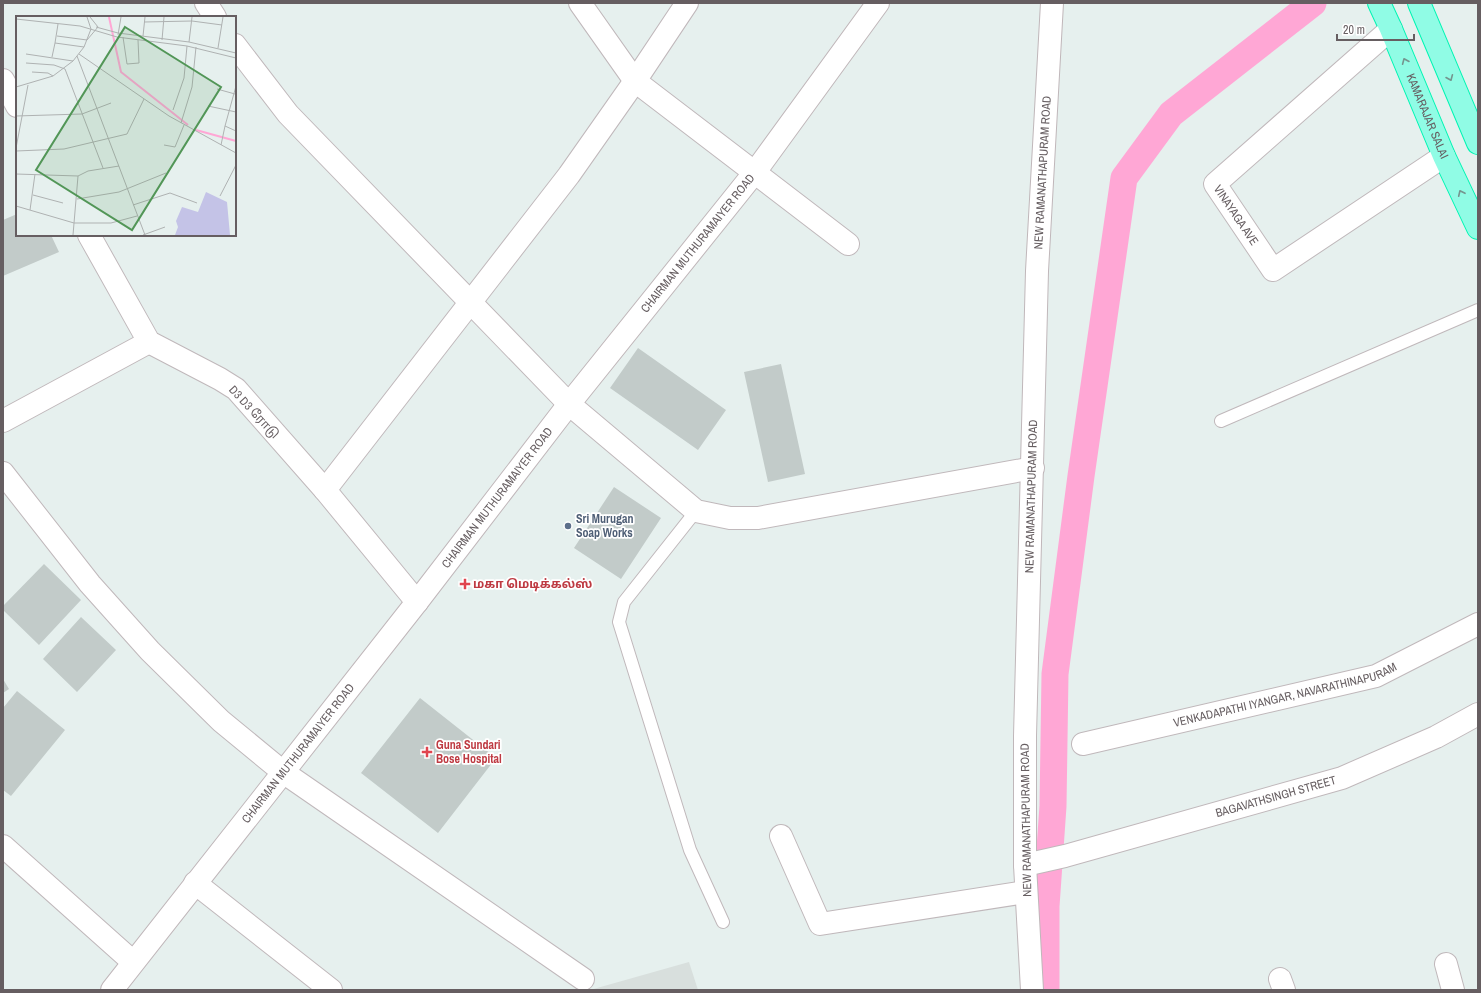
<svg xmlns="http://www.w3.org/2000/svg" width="1481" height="993" font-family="'Archivo Narrow','Noto Sans Tamil',sans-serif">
<rect width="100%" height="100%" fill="#e6f0ee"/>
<!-- industrial -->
<path fill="#d8dfdd" d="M689,962L698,990H590Z"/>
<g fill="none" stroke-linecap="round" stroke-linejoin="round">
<!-- canal -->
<path stroke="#ffa7d5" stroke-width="27" d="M1046,990V906L1053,806L1055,674L1081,476L1124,178L1171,114L1313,3"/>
</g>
<!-- building -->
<path fill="#c2cbc9" d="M17,214V235H51L59,252L3,276V220Z
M638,348L726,410L698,450L610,388Z
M781,364L805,474L768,482L744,372Z
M614,487L661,518L621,579L574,548Z
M44,564L81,600L39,645L3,610V606Z
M81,617L116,650L77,692L43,659Z
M3,679L9,689L3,693Z
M17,691L65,730L11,796L3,790V708Z
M420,698L496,758L438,833L361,773Z"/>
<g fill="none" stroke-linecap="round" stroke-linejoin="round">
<defs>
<path id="lane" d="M1221,421L1478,310
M696,511L624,602L619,622L690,850L723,922"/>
<g id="street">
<path d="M206,3L215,17"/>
<path d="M580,3L635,81L848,244"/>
<path id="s1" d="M1391,29L1215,184L1273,270L1444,156"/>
<path d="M235,45L288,114L569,404L696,511L730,518H758L1033,468"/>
<path d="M3,80L17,106"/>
<path d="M89,235L149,342L220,379L236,389L325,490L417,602"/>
<path d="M3,421L149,342"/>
<path d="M3,473L90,584L150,651L221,721L283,772L583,979"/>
<path d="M325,490L569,175L635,81L687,3"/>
<path id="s2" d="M1083,744L1376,676L1478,624"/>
<path d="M781,836L820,924L1026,892"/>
<path d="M3,846L133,962"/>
<path id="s3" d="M1025,865L1065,856L1342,778L1436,737L1478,714"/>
<path d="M195,883L331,990"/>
<path d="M1446,964L1453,990"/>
<path d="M1280,979L1284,990"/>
</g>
<g id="secondary">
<path id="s4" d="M112,990L417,602L569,404L755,172L878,3"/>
<path id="s5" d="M1032,990L1025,865V736L1037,271L1052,3"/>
</g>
<g id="highway">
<path id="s6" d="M1379,3L1391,29L1444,156L1478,228"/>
<path d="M1419,3L1478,143"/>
</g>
</defs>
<!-- lane casing -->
<use href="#lane" stroke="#c0b8bb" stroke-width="14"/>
<!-- street casing -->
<use href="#street" stroke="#c0b8bb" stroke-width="24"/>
<!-- secondary casing -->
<use href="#secondary" stroke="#c0b7ba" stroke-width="24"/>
<!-- highway casing -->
<use href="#highway" stroke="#01f5b3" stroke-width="24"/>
<!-- lane -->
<use href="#lane" stroke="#fff" stroke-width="12"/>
<!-- street -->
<use href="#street" stroke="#fff" stroke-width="22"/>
<!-- secondary -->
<use href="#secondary" stroke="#fff" stroke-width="22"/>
<!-- highway -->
<use href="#highway" stroke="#90fce5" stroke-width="22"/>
</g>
<!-- one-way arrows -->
<defs><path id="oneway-chevron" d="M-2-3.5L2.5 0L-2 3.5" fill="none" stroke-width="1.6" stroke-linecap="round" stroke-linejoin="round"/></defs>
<g stroke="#75958f">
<use href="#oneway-chevron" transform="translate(1405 61) rotate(-113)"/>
<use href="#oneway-chevron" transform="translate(1450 78) rotate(67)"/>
<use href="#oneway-chevron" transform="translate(1461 193) rotate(-115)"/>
</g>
<!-- markers -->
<circle fill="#5c6f8a" stroke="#fff" stroke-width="1.5" cx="568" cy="526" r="4"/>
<g fill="#e0444e" stroke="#fff" stroke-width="1.5">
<path d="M463 578h4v4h4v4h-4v4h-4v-4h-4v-4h4z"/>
<path d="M425 746h4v4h4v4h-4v4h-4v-4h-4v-4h4z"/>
</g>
<g text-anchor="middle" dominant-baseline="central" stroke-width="3.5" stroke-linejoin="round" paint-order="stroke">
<!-- street labels -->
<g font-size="12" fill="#665e61" stroke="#fff">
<text stroke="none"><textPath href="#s6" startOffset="123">KAMARAJAR SALAI</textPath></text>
<text stroke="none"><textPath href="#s5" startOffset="818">NEW RAMANATHAPURAM ROAD</textPath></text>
<text stroke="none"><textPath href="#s1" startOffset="272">VINAYAGA AVE</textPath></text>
<text stroke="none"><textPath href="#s4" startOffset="949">CHAIRMAN MUTHURAMAIYER ROAD</textPath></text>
<text transform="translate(254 412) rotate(47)">D3 D3 ரோடு</text>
<text stroke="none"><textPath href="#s5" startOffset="494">NEW RAMANATHAPURAM ROAD</textPath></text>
<text stroke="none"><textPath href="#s4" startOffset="625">CHAIRMAN MUTHURAMAIYER ROAD</textPath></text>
<text stroke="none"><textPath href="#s2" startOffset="208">VENKADAPATHI IYANGAR, NAVARATHINAPURAM</textPath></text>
<text stroke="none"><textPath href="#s4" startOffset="301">CHAIRMAN MUTHURAMAIYER ROAD</textPath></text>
<text stroke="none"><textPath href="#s3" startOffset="260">BAGAVATHSINGH STREET</textPath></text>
<text transform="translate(1026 820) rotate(-91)">NEW RAMANATHAPURAM ROAD</text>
</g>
<!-- service labels -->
<g font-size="12" font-weight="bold" fill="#4e5e75" stroke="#fff" text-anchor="start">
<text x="576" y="519">Sri Murugan<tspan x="576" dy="14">Soap Works</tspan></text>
</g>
<!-- health labels -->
<g font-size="12" font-weight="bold" fill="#be3a42" stroke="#fff" text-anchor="start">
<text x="473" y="584">மகா மெடிக்கல்ஸ்</text>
<text x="436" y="745">Guna Sundari<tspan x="436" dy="14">Bose Hospital</tspan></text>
</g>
</g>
<!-- overview -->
<g transform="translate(16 16)">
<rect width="220" height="220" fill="#e6f0ee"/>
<path d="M190,176L211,186L214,219H159L162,211L160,205L166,191L182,196Z" fill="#c4c3e7"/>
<path fill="none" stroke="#ffa7d5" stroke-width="2" d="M93,1L105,56L172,109M180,114L220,125"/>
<path fill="none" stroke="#afb2b2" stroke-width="1" d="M0,3L64,10L101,21L171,30L220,42M128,6L176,5L206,9M42,8L39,27L68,31M80,11L102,17L173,26L220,37M102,19L105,1M41,20L71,24M127,20L129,1M107,21L111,48L123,47L122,24M71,24L82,11L74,1M146,24L148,1M173,26L176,1M202,32L207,1M10,38L57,45M63,38L153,100L220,137M61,40L129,219M36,41L39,27M10,47L38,49L49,53L87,152M16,56L32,57L37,60M220,70L209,110L220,115M0,71L37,60L57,45L68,31L75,13L71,1M201,73L219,78M192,90L220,96M157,94L168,62L171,30M0,100L66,98L95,87M165,107L176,71L180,31M148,129L159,131L168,109M205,129L209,110M0,132L12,69M0,135L48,133L111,118L128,83M0,158L62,160L72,155L103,150M17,179L47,187M204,180L220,149M61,183L103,176L150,157M117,189L154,177L181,187M0,190L58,207H95L121,200M14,194L19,158M57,219L62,160M127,219L149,211"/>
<path fill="#529657" fill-opacity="0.15" stroke="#529657" stroke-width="2" d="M109,11L205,71L116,214L20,154Z"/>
<rect width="220" height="220" fill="none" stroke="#665e61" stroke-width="2"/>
</g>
<!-- border -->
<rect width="1481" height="993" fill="none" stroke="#665e61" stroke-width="8"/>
<!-- scale -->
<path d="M1337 34v6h77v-6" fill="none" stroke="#665e61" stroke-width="2"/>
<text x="1343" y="34" font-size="12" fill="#665e61" stroke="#ffffff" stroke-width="3" paint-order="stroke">20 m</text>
</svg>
